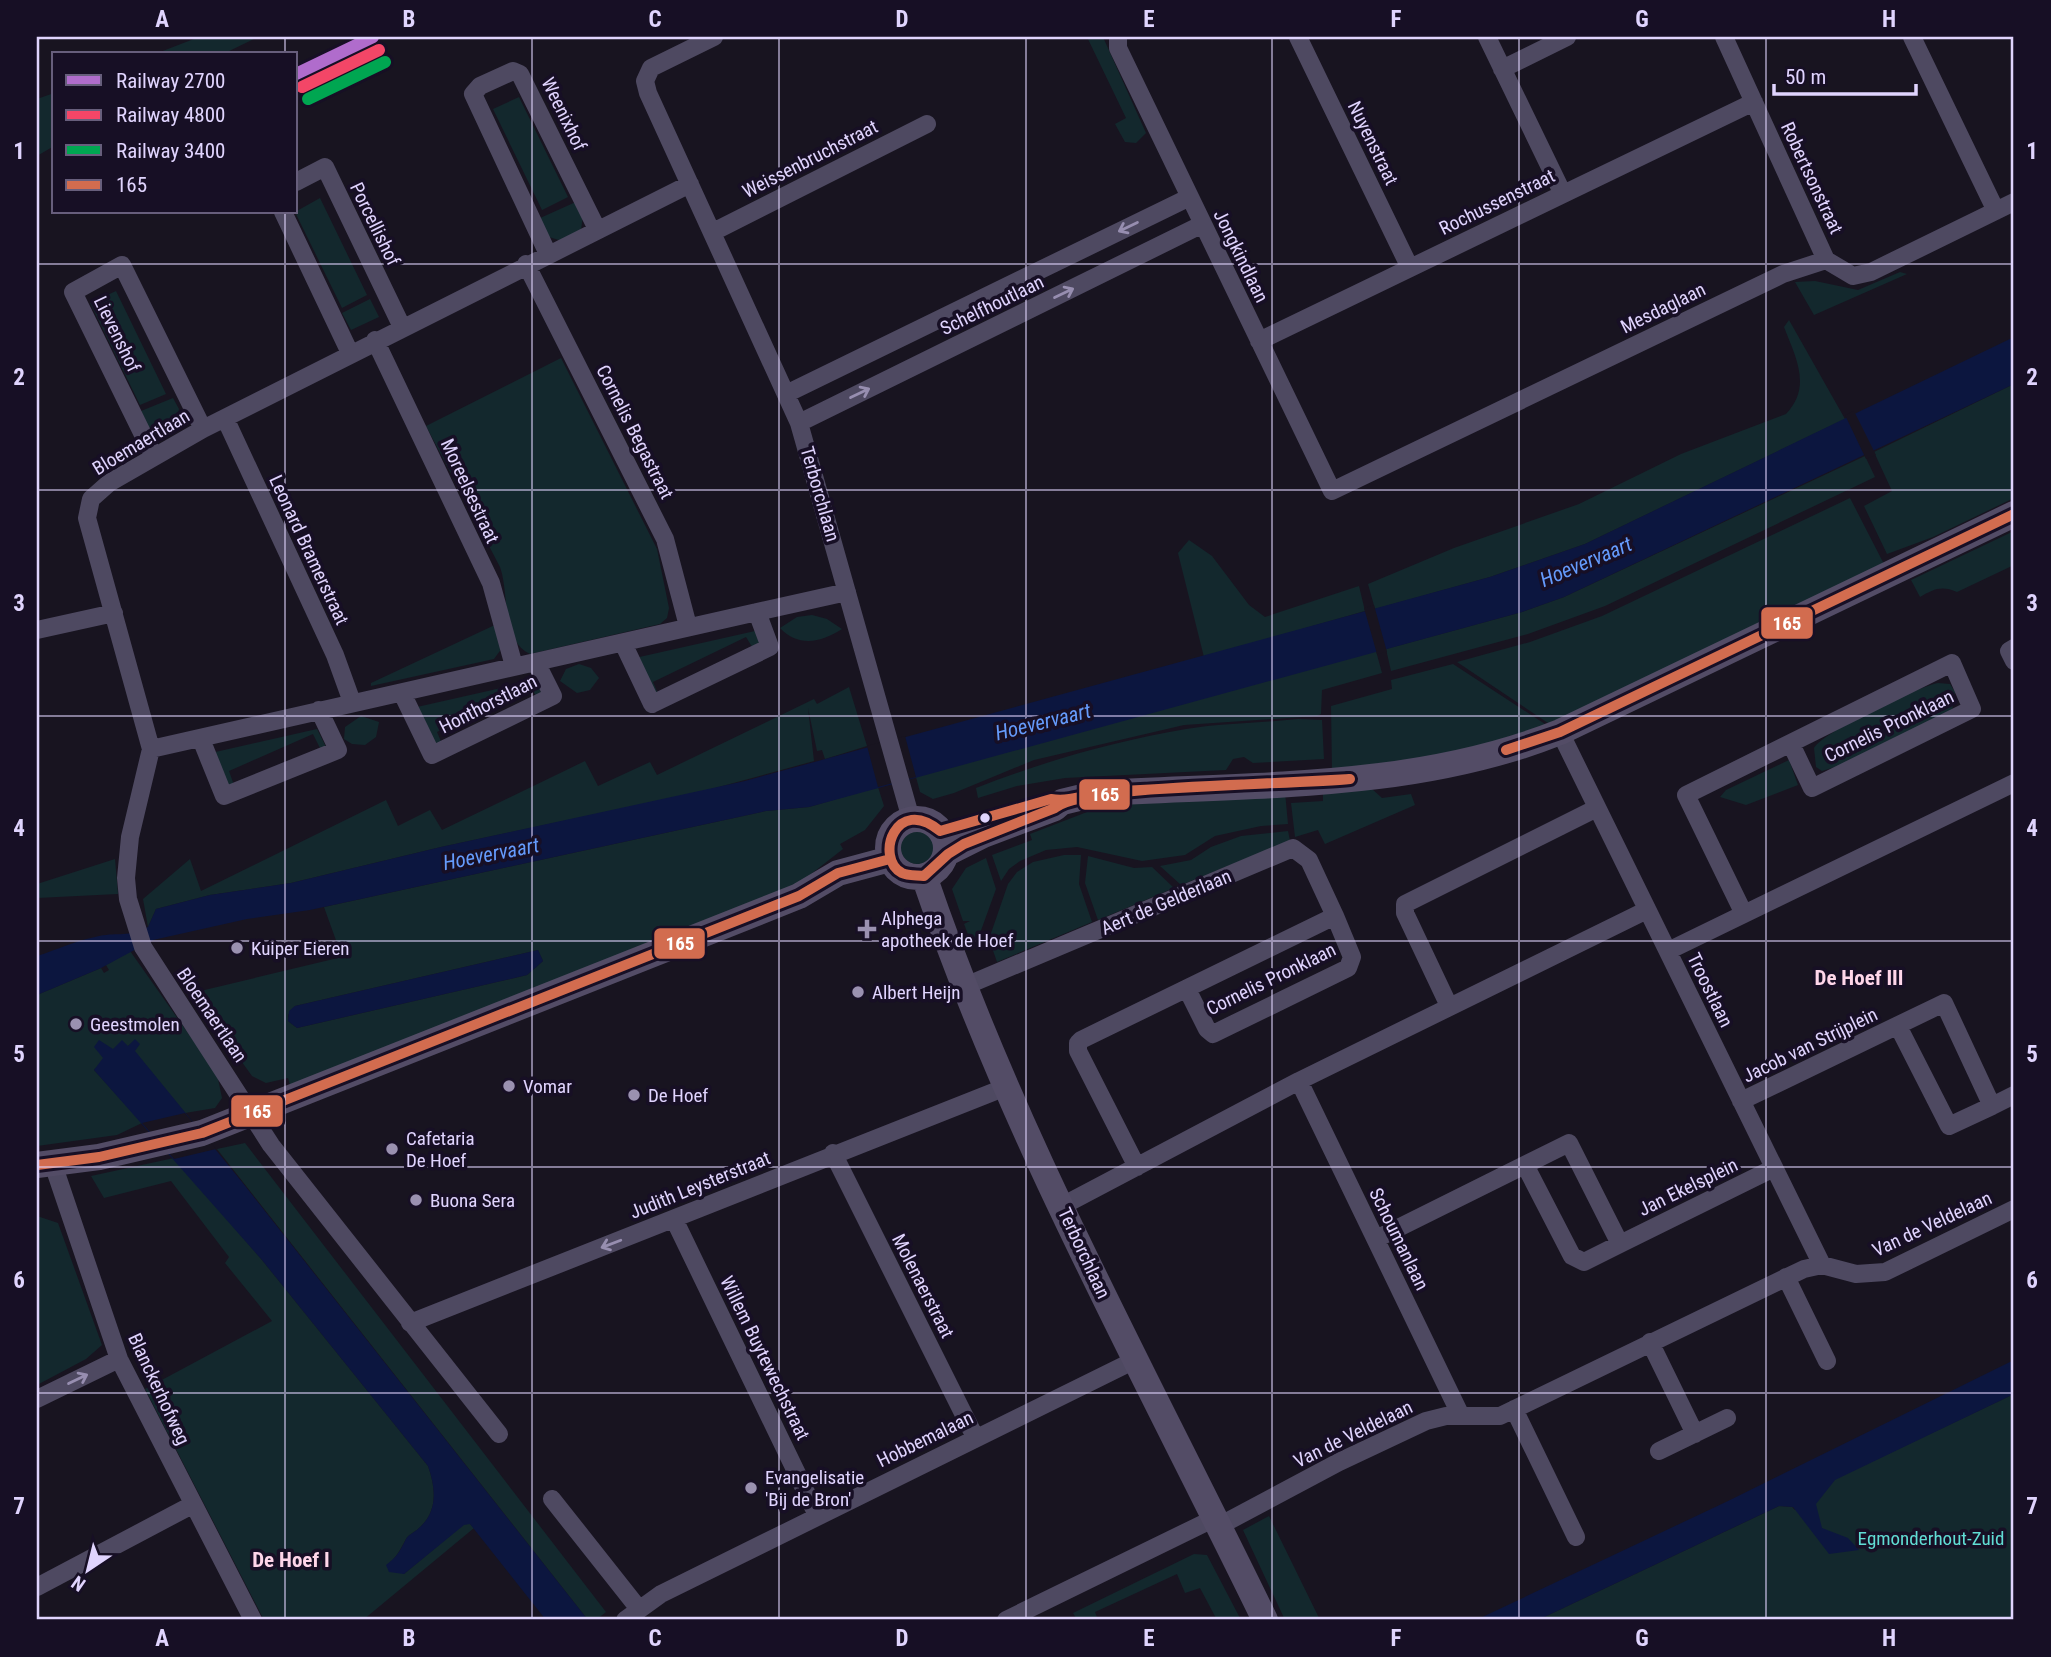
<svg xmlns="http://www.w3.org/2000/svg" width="2051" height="1657" font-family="'Roboto Condensed',sans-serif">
<rect width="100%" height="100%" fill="#181420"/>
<!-- green -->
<path fill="#13282d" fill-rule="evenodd" d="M199,37H258L223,54H155Z
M1087,37H1103L1146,133L1136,143L1125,142L1115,124L1126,118Z
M54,93V146L37,156V99Z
M519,97L568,197L542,210L493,109Z
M320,198L367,295L342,308L295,212Z
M578,201L583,215L581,230L562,241L549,237L538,219Z
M1900,272L1907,274L1814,315L1795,282L1815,281L1858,290Z
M116,291L166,394L140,405L90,303Z
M370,299L379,317L351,330L342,313Z
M1789,320L1845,419L1585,544L1490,577L1375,609L1368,584L1454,548L1579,504L1681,454L1786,414C1812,387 1796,358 1784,327Z
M561,358L657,549L669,608L667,618L660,624L530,654C500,639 510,595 500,567L426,426Z
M2014,384V498L1933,537L1887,554L1864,506L1892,491L1874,452Z
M173,398L179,409L176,422L160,431L148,427L141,411Z
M1865,456L1875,477L1605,606L1528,634L1391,671L1386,649L1522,612L1564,597Z
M1850,498L1885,566L1554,727L1457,662L1530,642L1602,616Z
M2014,531V565L1957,592C1942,585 1933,589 1920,597L1911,580Z
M1189,540L1212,556L1249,605L1265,617L1359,586L1365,611L1204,657L1178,553Z
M812,615L827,619L842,629C822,642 799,648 780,628L797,617Z
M497,624L502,648L494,659L371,686V683Z
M755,631L762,646L754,650L746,637L653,682L659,696L654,699L635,658Z
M1376,651L1382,673L1322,690L1321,714L1317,716L1184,725L1034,760L954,793L933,799L920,792L916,777L958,764Z
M579,664L591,668L599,678L590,690L577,693L560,681L566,669Z
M1453,664L1551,728L1500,746L1332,771L1331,706L1392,689L1391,680Z
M536,680L542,695L537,698L530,685L437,732L443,746L437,750L417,707Z
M1938,683L1950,684L1955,692L1952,711L1864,758L1822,771L1816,767L1814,748C1826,730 1915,688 1938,683Z
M849,687L867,746L825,759L822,750L817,751L808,708L814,761L704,791L441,847L291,883L210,895L156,909L148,927L143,899L190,859L201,891L386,800L398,826L430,810L442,830L585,761L598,786L650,762L657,775L814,699L817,704Z
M361,716L379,722L376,737L365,745L352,744L344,739L345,727Z
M1298,719L1322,720L1324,759L1253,763L1244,757L1233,759L1226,770L1065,778L1017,786L978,798L976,788C1042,762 1115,741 1186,729C1223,723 1261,723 1298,719Z
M317,729L326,747L321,750L313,734L229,771L235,788L228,791L211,753Z
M1789,760L1798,785L1746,805L1720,797L1726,790Z
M878,787L884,806L865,830L840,844L843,849L797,885L290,1085L288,1078L266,1083L252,1076L192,993L342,957L324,907L766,811L809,807ZM538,950L543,961L527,975L297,1028L288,1021V1015L295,1006Z
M1372,789L1382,798L1411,794L1415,805L1325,844L1318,830L1295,837L1291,803L1323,801V791Z
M1285,792L1288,824L1261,826L1215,836L1185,855L1142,861L1077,847L1046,850L1020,861L1009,869L1001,881L992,855L1032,840L1030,834L1113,802Z
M900 847a17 17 0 1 1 34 0a17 17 0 1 1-34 0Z
M1288,831L1290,841L1181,885L1160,866L1191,860L1211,847L1241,836Z
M1064,855H1081L1079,884L1092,922L997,962L989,939L1008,884L1017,872L1033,862Z
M1088,856L1134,868L1152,867L1174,888L1098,920L1085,883Z
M986,858L996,889L979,936L971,942L964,924L970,921H963L952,889L966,868Z
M115,859L118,894L37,898V884Z
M130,951L217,1074L222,1098L215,1108L185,1113L134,1051L135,1040L128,1046L113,1049L94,1070L142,1123L117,1135L37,1146V995L101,968L104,973L109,970L106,965Z
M245,1143L606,1612L596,1620H588L217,1149Z
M174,1158L262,1260L428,1466C436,1488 438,1512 419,1528C415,1532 409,1534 406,1539C400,1550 397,1557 387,1565L404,1574L464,1524H470L474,1528L363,1620H264L145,1389L272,1321L225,1263L229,1257L171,1181L104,1198L91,1176Z
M37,1216L58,1223L102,1345L86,1359L37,1385Z
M2014,1394V1620H1538L1779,1506L1792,1507L1795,1510L1835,1479Z
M1269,1516L1320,1620H1285L1243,1530Z
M1194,1554L1207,1555L1241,1620H1217L1200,1588L1185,1593L1177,1574L1095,1612L1098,1620H1077L1073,1613Z"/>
<!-- water -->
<path fill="#0c163f" d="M2014,337V384L1564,597L1522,612L809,807L766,811L310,910L247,919L153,940L101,968L37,995V956C56,950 75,941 95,937C118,931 122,939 148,927L156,909L210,895L291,883L441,847L745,781L1490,577L1585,544Z
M538,950L543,961L527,975L297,1028L288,1021L289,1011L295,1006Z
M135,1039L140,1044L135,1051L242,1182L588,1620H546L470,1524L464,1525L404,1574L389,1572L386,1565C397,1557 400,1551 406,1539C409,1534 415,1532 419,1528C438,1512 436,1488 428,1466L262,1260L94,1070L103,1058L94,1047L99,1040L113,1049L122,1040L128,1046Z
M2014,1360V1394L1835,1480L1816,1504L1822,1528L1848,1538L1859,1550L1829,1554L1793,1507L1779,1506L1538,1620H1476L1728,1501Z"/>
<!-- pier -->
<path fill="#181420" d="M1854,411L1876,455L1866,459L1845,415Z
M1374,605L1387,652L1377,654L1364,608Z
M905,736L916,777L878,787L867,746Z
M185,1113L216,1149L174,1159L142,1123Z"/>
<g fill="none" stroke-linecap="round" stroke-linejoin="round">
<!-- street -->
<path stroke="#4e4961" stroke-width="18" d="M714,37L651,68L645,81L648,93L799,423L911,819
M1118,37V48L1332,491L1783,274L1826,260L1853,276L1871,272L2014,202
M1298,37L1410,268
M1487,37L1562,192
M1724,37L1826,260
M1912,37L1996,211
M1502,69L1567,37
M296,182L325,167L402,327
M283,212L350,353
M713,232L927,124
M548,254L473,94L480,86L513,71L520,74L597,229
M526,264L665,539L688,626
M375,340L491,583L514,666
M1259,341L1754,102
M788,393L1190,197
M225,418L335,655L352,702
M799,423L1203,224
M154,457L73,292L122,265L203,429
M37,630L114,613
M623,643L652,704L770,647L757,612L847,592
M2014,648L2009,651L2014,661
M402,693L432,755L553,696L536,662
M1560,732L1822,1265
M201,739L224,796L338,750L319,710
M151,749L757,612
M1744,914L1686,795L1952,663L1972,709L1812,788L1791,744
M1668,951L2014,783
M963,987L1293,848L1309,860L1335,916
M1449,1006L1405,913V904L1597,808
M1898,1026L1949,1126L1992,1106
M1299,1081L1461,1416
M1741,1101L1944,1003L1992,1106L2014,1095
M833,1153L975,1437
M53,1164L119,1359L253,1620
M1525,1165L1572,1256L1584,1262L1620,1244
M1137,1167L1078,1051V1043L1081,1040L1335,916L1352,957L1348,968L1213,1034L1207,1029L1187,989
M1062,1206L1299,1081L1647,910
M674,1219L817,1515
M1376,1239L1569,1143L1620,1244L1774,1168
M1786,1277L1827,1361
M410,1323L1006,1087
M1650,1342L1695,1434
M37,1399L119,1359
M1514,1409L1576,1537
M499,1434L271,1145L143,947L128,899L126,878L130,837L151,749L87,518L91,499L109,483L203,429L690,184
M1659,1451L1727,1418
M552,1499L639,1609
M1219,1526L1339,1462L1426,1421L1446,1416H1500L1804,1269L1822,1265L1856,1274L1885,1272L2014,1209
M37,1587L192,1505
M625,1620L661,1594L1135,1360
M1006,1620L1215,1518"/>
<!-- secondary -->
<path stroke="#534c66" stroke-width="26" d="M888 848a29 29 0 1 1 58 0a29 29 0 1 1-58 0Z
M947,853L983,835L1055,808L1062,802L1099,793C1254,784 1415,790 1560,732L2014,514
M924,876C1012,1135 1146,1375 1265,1620
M37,1165L99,1157L202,1133L799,896L838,873L890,859"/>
<defs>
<path id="bus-1" d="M1560,732L2014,514
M1506,750L1560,732
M1506,750L1560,732
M1350,779C1297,785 1083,784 1055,808L964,844L948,854L924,876C917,875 908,876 902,873C874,858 896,794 940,831L1051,799C1069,802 1085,795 1103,792Z
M37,1165L99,1157L202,1133L799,896L838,873L890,859"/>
</defs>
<!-- bus-1 casing -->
<use href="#bus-1" stroke="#170f25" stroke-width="16"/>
<!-- bus-1 -->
<use href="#bus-1" stroke="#d26c4f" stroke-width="10"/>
<defs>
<path id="rail-1" d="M296,74L373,37"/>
<path id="rail-2" d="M302,87L379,50"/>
<path id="rail-3" d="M308,99L385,62"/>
</defs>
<!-- rail-1 casing -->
<use href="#rail-1" stroke="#170f25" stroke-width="18"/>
<!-- rail-2 casing -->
<use href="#rail-2" stroke="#170f25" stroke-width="18"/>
<!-- rail-3 casing -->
<use href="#rail-3" stroke="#170f25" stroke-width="18"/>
<!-- rail-1 -->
<use href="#rail-1" stroke="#b06ccc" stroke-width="12"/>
<!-- rail-2 -->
<use href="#rail-2" stroke="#f34667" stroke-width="12"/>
<!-- rail-3 -->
<use href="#rail-3" stroke="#00a651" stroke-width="12"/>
</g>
<!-- one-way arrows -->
<defs><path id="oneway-shaft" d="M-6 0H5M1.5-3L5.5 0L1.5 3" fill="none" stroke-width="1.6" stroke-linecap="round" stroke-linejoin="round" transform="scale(1.75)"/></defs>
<g stroke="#978eb0">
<use href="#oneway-shaft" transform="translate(1128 227) rotate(154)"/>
<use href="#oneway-shaft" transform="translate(1064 293) rotate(-26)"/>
<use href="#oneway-shaft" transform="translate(860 393) rotate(-26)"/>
<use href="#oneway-shaft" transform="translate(611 1244) rotate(159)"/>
<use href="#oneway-shaft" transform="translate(78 1379) rotate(-26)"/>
</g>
<!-- grid -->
<path fill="none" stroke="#e0d4fe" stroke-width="2" stroke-opacity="0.55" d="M285,37V54M532,37V1620M779,37V1620M1026,37V1620M1272,37V1620M1519,37V1620M1766,37V1620M285,212V1620M37,264H2014M37,490H2014M37,716H2014M37,941H2014M37,1167H2014M37,1393H2014"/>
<!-- markers -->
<circle fill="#e0d4fe" stroke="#170f25" stroke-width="2.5" cx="985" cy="818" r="6"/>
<g fill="#9a91b0" stroke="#170f25" stroke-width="2.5">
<path d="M863.5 918.5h7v7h7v7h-7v7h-7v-7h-7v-7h7z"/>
<circle cx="237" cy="948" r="7"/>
<circle cx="858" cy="992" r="7"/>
<circle cx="76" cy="1024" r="7"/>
<circle cx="509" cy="1086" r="7"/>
<circle cx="634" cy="1095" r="7"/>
<circle cx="392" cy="1149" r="7"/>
<circle cx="416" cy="1200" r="7"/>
<circle cx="751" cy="1488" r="7"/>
</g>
<g text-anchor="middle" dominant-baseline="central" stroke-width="7" stroke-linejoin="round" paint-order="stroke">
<!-- street labels -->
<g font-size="19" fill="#e0d4fe" stroke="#170f25">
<text transform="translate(564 114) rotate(64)">Weenixhof</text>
<text transform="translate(1373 143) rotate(64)">Nuyenstraat</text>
<text transform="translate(810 159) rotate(-27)">Weissenbruchstraat</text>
<text transform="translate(1812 178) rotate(65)">Robertsonstraat</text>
<text transform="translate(1497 202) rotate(-26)">Rochussenstraat</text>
<text transform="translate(375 224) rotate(64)">Porcellishof</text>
<text transform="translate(1241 256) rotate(64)">Jongkindlaan</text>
<text transform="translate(992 305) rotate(-26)">Schelfhoutlaan</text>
<text transform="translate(1663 308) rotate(-26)">Mesdaglaan</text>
<text transform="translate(117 334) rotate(64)">Lievenshof</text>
<text transform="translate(635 432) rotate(63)">Cornelis Begastraat</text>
<text transform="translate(141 442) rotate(-31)">Bloemaertlaan</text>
<text transform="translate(470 491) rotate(65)">Moreelsestraat</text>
<text transform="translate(820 494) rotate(74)">Terborchlaan</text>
<text transform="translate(309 550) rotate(65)">Leonard Bramerstraat</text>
<text transform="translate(488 704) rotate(-27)">Honthorstlaan</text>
<text transform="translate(1889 726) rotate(-26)">Cornelis Pronklaan</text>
<text transform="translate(1166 902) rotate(-23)">Aert de Gelderlaan</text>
<text transform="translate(1271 979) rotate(-26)">Cornelis Pronklaan</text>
<text transform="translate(1710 990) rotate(64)">Troostlaan</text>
<text transform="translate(212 1015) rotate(56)">Bloemaertlaan</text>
<text transform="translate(1810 1045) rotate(-26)">Jacob van Strijplein</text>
<text transform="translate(700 1185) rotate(-22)">Judith Leysterstraat</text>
<text transform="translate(1688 1187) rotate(-26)">Jan Ekelsplein</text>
<text transform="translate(1932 1224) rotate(-25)">Van de Veldelaan</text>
<text transform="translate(1399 1239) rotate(64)">Schoumanlaan</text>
<text transform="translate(1084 1253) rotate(65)">Terborchlaan</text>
<text transform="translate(923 1286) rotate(63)">Molenaerstraat</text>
<text transform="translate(765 1358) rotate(64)">Willem Buytewechstraat</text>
<text transform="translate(159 1389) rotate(65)">Blanckerhofweg</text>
<text transform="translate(1353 1434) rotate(-26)">Van de Veldelaan</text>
<text transform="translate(925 1439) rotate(-26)">Hobbemalaan</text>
</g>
<!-- poi labels -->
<g font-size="19" fill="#e0d4fe" stroke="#170f25" text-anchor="start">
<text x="881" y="918">Alphega<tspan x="881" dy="22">apotheek de Hoef</tspan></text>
<text x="251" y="948">Kuiper Eieren</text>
<text x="872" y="992">Albert Heijn</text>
<text x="90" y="1024">Geestmolen</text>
<text x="523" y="1086">Vomar</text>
<text x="648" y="1095">De Hoef</text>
<text x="406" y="1138">Cafetaria<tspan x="406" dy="22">De Hoef</tspan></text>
<text x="430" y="1200">Buona Sera</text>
<text x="765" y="1477">Evangelisatie<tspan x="765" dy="22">'Bij de Bron'</tspan></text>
</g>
<!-- park labels -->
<g font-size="19" fill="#61ddd4" stroke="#170f25">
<text x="1931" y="1538">Egmonderhout-Zuid</text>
</g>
<!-- water labels -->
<g font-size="21" font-style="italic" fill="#659bfc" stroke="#170f25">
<text transform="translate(1586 562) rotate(-23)">Hoevervaart</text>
<text transform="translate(1043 722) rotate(-14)">Hoevervaart</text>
<text transform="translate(491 854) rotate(-11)">Hoevervaart</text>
</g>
<!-- neighbourhood labels -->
<g font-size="21" font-weight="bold" fill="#fed6e9" stroke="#170f25">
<text x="1859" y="978">De Hoef III</text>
<text x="291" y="1560">De Hoef I</text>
</g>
</g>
<g stroke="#170f25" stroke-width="2.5">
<rect x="1760" y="606" width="54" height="34" rx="7" fill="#d26c4f"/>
<rect x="1078" y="778" width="53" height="33" rx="7" fill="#d26c4f"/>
<rect x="653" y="927" width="53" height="33" rx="7" fill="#d26c4f"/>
<rect x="230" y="1094" width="54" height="34" rx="7" fill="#d26c4f"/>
</g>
<g font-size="19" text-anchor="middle" font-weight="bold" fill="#fff">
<text x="1787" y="630">165</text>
<text x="1105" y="801">165</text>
<text x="680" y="950">165</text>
<text x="257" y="1118">165</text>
</g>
<!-- border -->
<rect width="2051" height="1657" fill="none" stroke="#170f25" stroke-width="77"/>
<!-- legend -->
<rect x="52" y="52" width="245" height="161" fill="#170f25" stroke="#675e7c" stroke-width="2"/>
<rect x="66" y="75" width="35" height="10" fill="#b06ccc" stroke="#675e7c" stroke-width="2"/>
<text x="116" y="88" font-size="21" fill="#e0d4fe">Railway 2700</text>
<rect x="66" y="110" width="35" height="10" fill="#f34667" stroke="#675e7c" stroke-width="2"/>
<text x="116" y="122" font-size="21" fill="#e0d4fe">Railway 4800</text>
<rect x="66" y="145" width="35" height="10" fill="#00a651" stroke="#675e7c" stroke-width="2"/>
<text x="116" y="158" font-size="21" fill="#e0d4fe">Railway 3400</text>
<rect x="66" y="180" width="35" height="10" fill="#d26c4f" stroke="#675e7c" stroke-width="2"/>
<text x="116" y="192" font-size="21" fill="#e0d4fe">165</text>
<!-- north arrow -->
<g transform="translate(88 1570) rotate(215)" stroke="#170f25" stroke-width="5" paint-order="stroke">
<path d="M0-5L12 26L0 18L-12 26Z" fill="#e0d4fe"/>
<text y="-10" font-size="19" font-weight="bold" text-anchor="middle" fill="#e0d4fe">N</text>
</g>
<!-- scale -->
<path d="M1774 84v10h142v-10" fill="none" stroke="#e0d4fe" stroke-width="3.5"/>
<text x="1785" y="84" font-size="21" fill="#e0d4fe" stroke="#170f25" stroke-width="5" paint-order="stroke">50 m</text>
<rect x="38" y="38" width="1974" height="1580" fill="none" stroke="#e0d4fe" stroke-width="2.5"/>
<g font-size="23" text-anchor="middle" font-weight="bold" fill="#e0d4fe">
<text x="162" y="27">A</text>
<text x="409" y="27">B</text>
<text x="655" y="27">C</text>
<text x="902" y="27">D</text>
<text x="1149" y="27">E</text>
<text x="1396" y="27">F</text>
<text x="1642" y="27">G</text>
<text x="1889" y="27">H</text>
<text x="19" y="159">1</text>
<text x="2032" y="159">1</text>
<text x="19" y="385">2</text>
<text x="2032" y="385">2</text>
<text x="19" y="611">3</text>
<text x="2032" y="611">3</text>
<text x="19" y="836">4</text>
<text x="2032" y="836">4</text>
<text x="19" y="1062">5</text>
<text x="2032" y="1062">5</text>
<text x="19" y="1288">6</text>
<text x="2032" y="1288">6</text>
<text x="19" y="1514">7</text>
<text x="2032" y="1514">7</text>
<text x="162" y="1646">A</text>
<text x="409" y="1646">B</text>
<text x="655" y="1646">C</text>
<text x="902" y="1646">D</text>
<text x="1149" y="1646">E</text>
<text x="1396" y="1646">F</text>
<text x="1642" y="1646">G</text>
<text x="1889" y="1646">H</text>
</g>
</svg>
